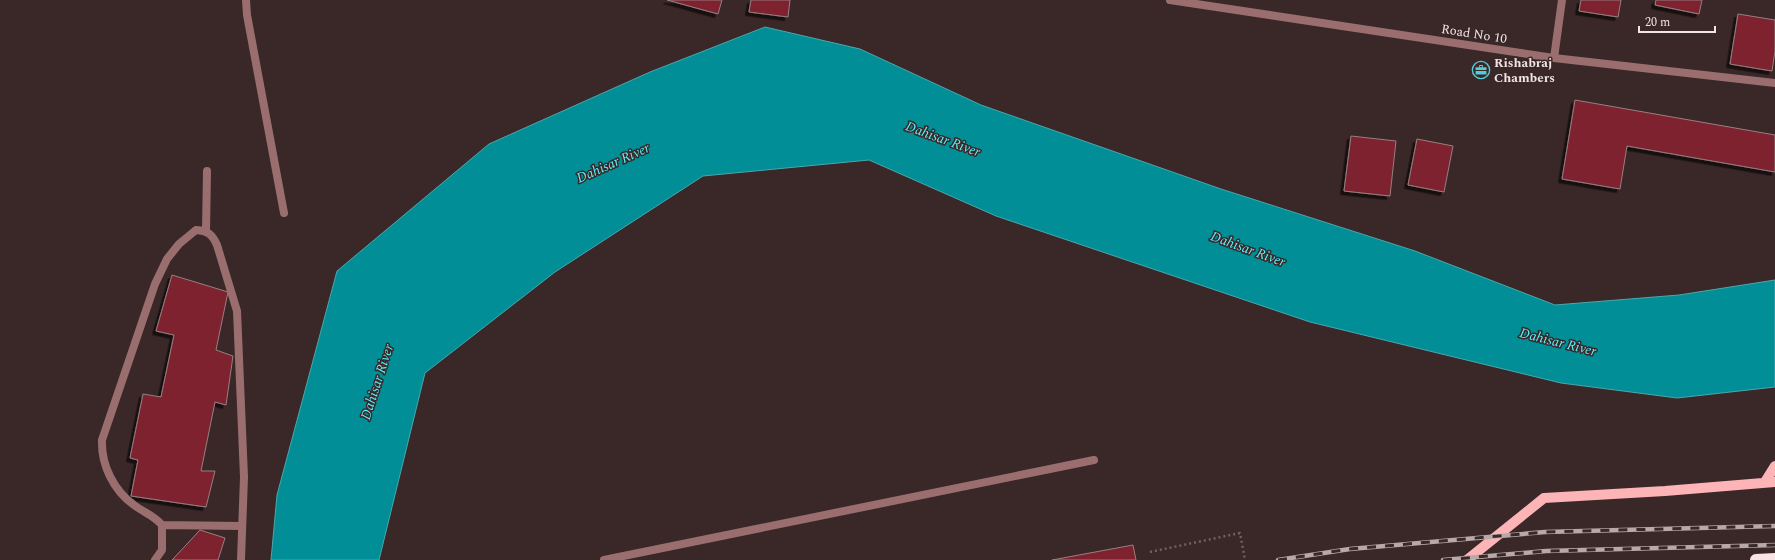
<svg xmlns="http://www.w3.org/2000/svg" width="1775" height="560" font-family="Spectral,serif">
<defs>
<filter id="shadow"><feDropShadow dx="-3.5" dy="3.5" stdDeviation="0" flood-color="#0009"/></filter>
</defs>
<rect width="100%" height="100%" fill="#3a2727"/>
<!-- water -->
<path fill="#018e97" stroke="#49a8ae" d="M765,27L860,49L981,105L1221,189L1415,251L1555,305L1679,295L1775,280V387L1677,398L1561,383L1310,322L996,216L869,160L703,176L555,272L425,373L379,560H271L277,495L337,271L489,144L650,72Z"/>
<!-- building -->
<path fill="#7d212f" stroke="#978080" filter="url(#shadow)" d="M667,0H722L718,14Z
M751,0H790L788,17L749,12Z
M1581,0H1621L1618,17L1579,11Z
M1656,0H1702L1699,14L1655,5Z
M1738,14L1775,20V51L1772,71L1730,64Z
M1575,100L1775,135V172L1627,146L1620,189L1562,179Z
M1351,136L1396,141L1390,196L1344,191Z
M1417,139L1453,146L1444,192L1408,185Z
M172,275L228,292L216,350L233,356L226,405L215,402L201,471H215L206,507L131,496L138,460L130,458L143,394L161,397L174,335L156,331Z
M200,530L225,538L218,560H172Z
M1133,545L1136,560H1052Z"/>
<g fill="none" stroke-linecap="round" stroke-linejoin="round">
<!-- path -->
<path stroke="#726161" stroke-width="2.5" stroke-dasharray="2 3" stroke-linecap="butt" d="M1150,552L1240,533L1245,560"/>
<!-- lane -->
<path stroke="#9a6e6f" stroke-width="8" d="M246,0L247,15L284,213
M604,560L1094,460"/>
<!-- street -->
<path stroke="#9a6e6f" stroke-width="8" d="M1170,0L1554,58L1775,83
M1554,58L1562,0
M206,231L207,171
M162,525L242,526
M155,560L162,550V525C152,514 144,513 134,505C114,491 101,465 102,440L155,284L167,259L179,244L196,230C208,231 212,234 217,245L237,311L244,477L241,560"/>
<!-- primary -->
<path stroke="#fdb4b7" stroke-width="10" d="M1765,482L1775,466
M1467,560L1544,498L1665,491L1775,482"/>
<!-- highway -->
<path stroke="#fae3e3" stroke-width="12" d="M1756,560L1775,559"/>
<defs>
<path id="rail" d="M1278,560L1350,549L1545,532L1775,526
M1443,560L1546,551L1775,545"/>
</defs>
<!-- rail casing -->
<use href="#rail" stroke="#b8a9a9" stroke-width="4.5"/>
<!-- rail -->
<use href="#rail" stroke="#3a2727" stroke-width="3" stroke-dasharray="9" stroke-linecap="butt"/>
</g>
<!-- icons -->
<defs>
<symbol id="office-ring" viewBox="-11 -11 22 22"><circle r="9.5" fill="#3a2727" stroke="#52ccd6" stroke-width="1.5"/><path d="M-6-3h4V-5.5h4V-3h4V5H-6ZM-1-4.5V-3h2v-1.5ZM-6 0V1H6V0Z" fill="#52ccd6"/></symbol>
</defs>
<g fill-rule="evenodd">
<use href="#office-ring" x="1471" y="60" width="20" height="20"/>
</g>
<g text-anchor="middle" dominant-baseline="central" stroke-width="3" stroke-linejoin="round" paint-order="stroke">
<!-- street labels -->
<g font-size="13" fill="#f1e4e4" stroke="#3a2727">
<text transform="translate(1474 34) rotate(9)">Road No 10</text>
</g>
<!-- poi labels -->
<g font-size="13" font-weight="bold" fill="#f1e4e4" stroke="#3a2727" text-anchor="start">
<text x="1494" y="63">Rishabraj<tspan x="1494" dy="15">Chambers</tspan></text>
</g>
<!-- water labels -->
<g font-size="14" font-style="italic" fill="#5ceffb" stroke="#3a2727">
<text transform="translate(943 139) rotate(20)">Dahisar River</text>
<text transform="translate(613 163) rotate(-24)">Dahisar River</text>
<text transform="translate(1248 249) rotate(20)">Dahisar River</text>
<text transform="translate(1558 342) rotate(14)">Dahisar River</text>
<text transform="translate(377 382) rotate(-72)">Dahisar River</text>
</g>
</g>
<!-- scale -->
<path d="M1639 26v6h76v-6" fill="none" stroke="#f1e4e4" stroke-width="2"/>
<text x="1645" y="26" font-size="12" fill="#f1e4e4" stroke="#3a2727" stroke-width="3" paint-order="stroke">20 m</text>
</svg>
